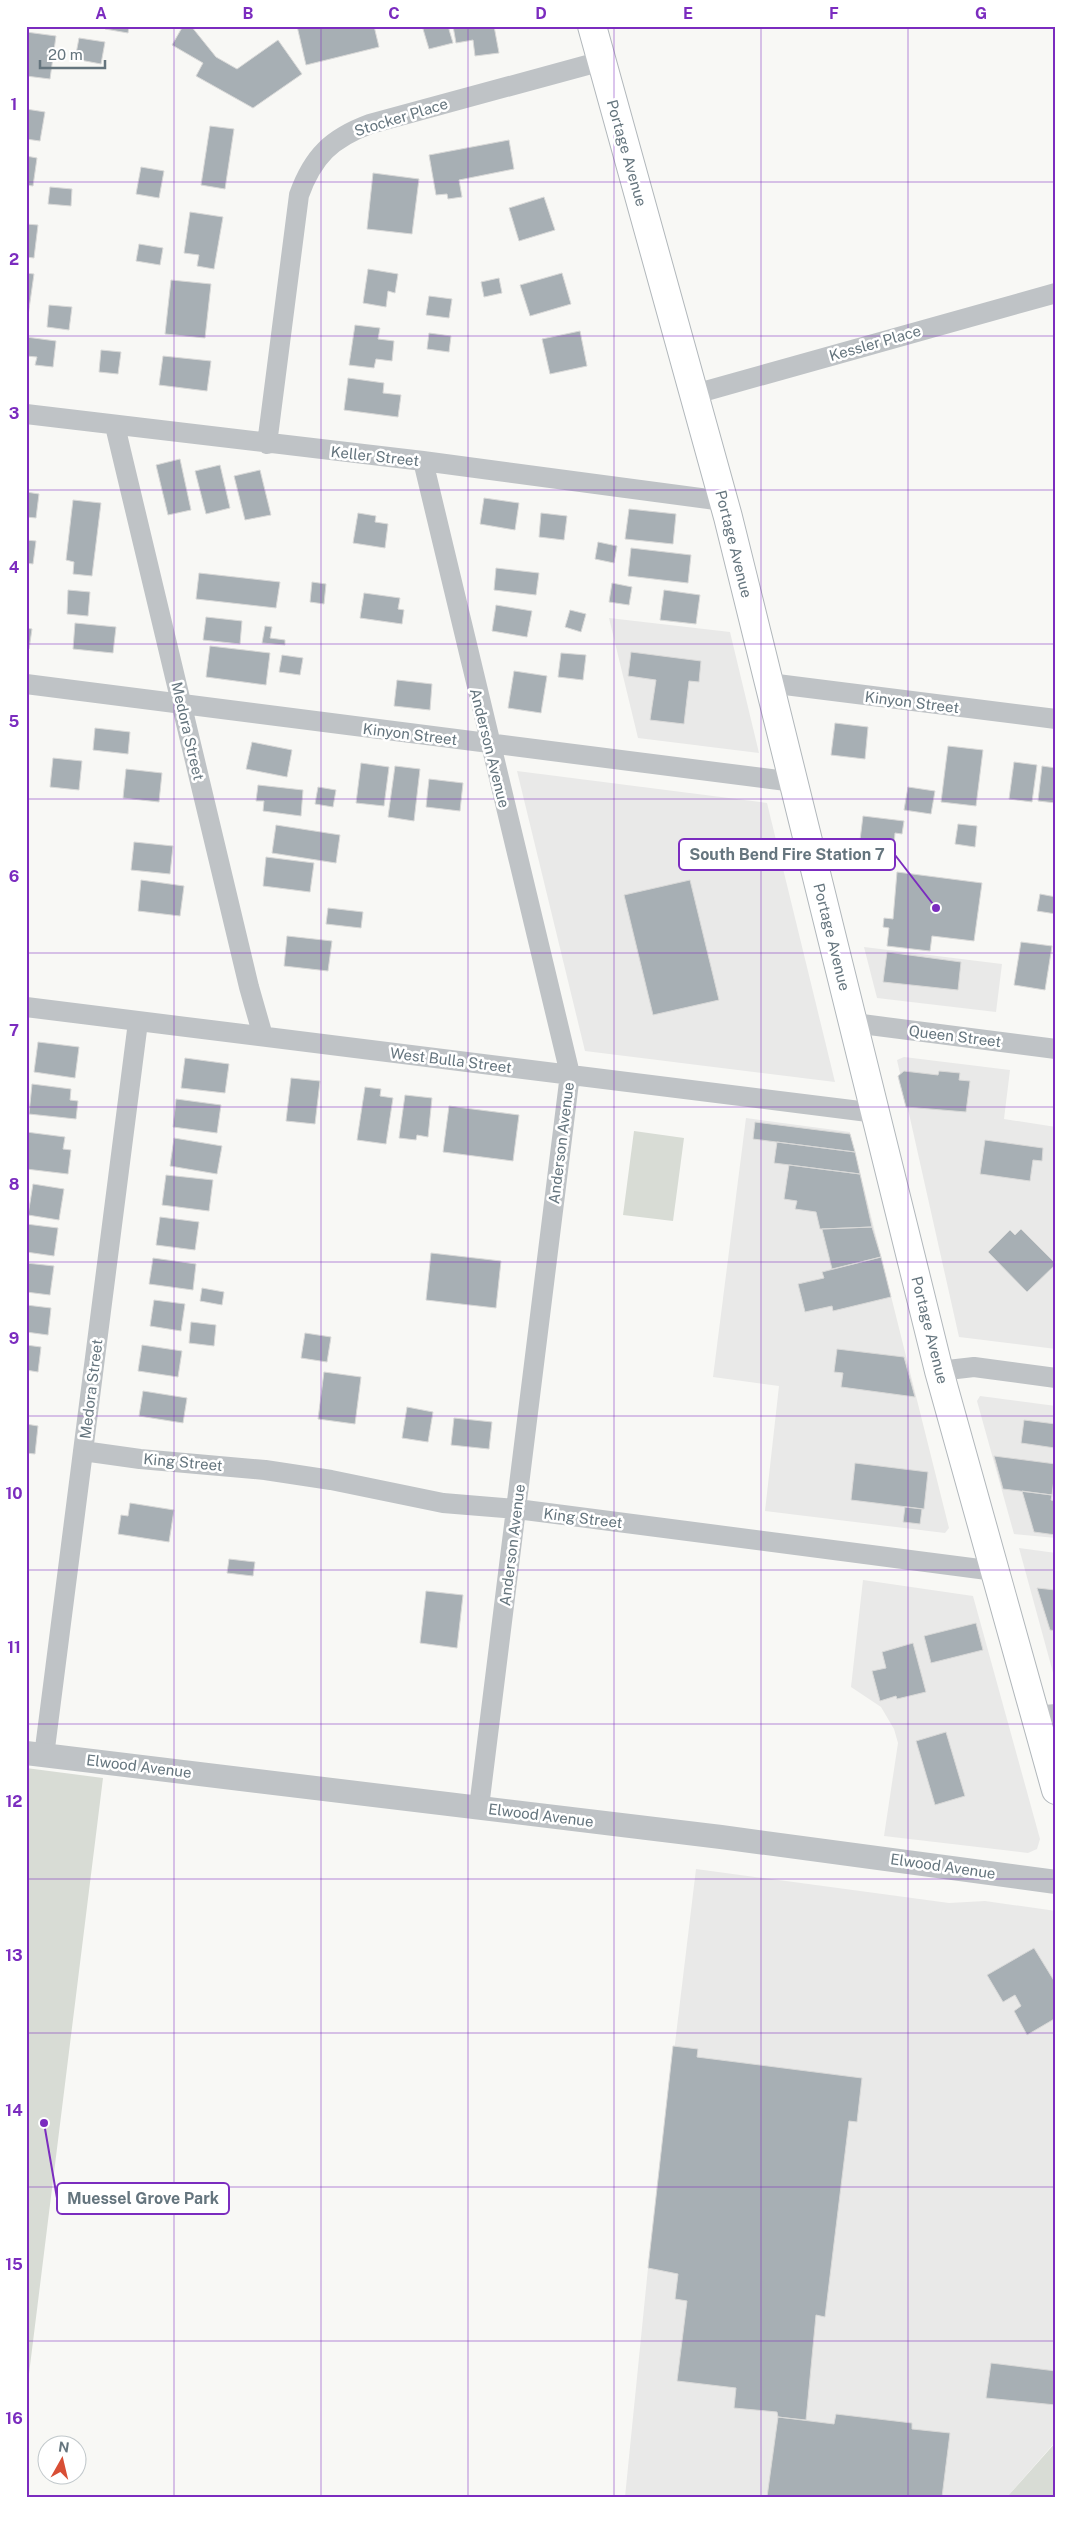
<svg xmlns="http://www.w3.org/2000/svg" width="1082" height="2523" font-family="'Public Sans',sans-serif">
<rect width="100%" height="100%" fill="#f8f8f5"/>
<!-- built -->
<path fill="#e9e9e8" d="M609,618L730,632L759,753L638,738Z
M517,771L767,803L835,1082L585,1051Z
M864,947L1002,964L996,1012L877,998Z
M904,1057L1010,1070L1004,1119L1056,1127V1349L959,1337L897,1060Z
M746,1118L850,1132L949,1528L945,1533L765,1511L779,1386L713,1377Z
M980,1396L1056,1406V1538L1014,1534L977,1401Z
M1019,1548L1056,1553V1680H1055Z
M863,1580L973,1596L1040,1839L1037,1849L1028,1853L884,1836L898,1743L894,1729L881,1707L851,1687Z
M696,1869L949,1903L985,1901L1056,1911V2441L1007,2497H625L648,2268Z"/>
<!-- green -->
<path fill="#d8dcd5" d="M634,1131L684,1138L673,1221L623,1215Z
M26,1768L103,1778L26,2398Z
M1056,2442V2497H1007Z"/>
<!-- building -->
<path fill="#a7afb4" stroke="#d9d9d8" d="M106,26H129L128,33L105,29Z
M183,26H191L216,57L237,69L278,40L302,74L253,108L196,76L203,63L172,45Z
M297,26H374L379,47L306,65Z
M433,26H448L453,43L429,49L423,29Z
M453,26H494L499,53L475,56L473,40L456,43Z
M26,32L56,36L50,79L26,76Z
M79,38L105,42L101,64L75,59Z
M26,109L45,112L40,141L26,139Z
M210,126L234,129L225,189L201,185Z
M509,140L514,169L459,180L462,197L448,199L447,194L436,195L429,155Z
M26,156L37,158L33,186L26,185Z
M141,167L164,171L159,198L136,194Z
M373,173L419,179L412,234L367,229Z
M50,187L72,189L71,206L48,204Z
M544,197L555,230L519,241L509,208Z
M190,212L223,217L214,269L197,266L199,255L184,253Z
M26,224L38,225L34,258L26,257Z
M139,244L163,248L160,265L136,261Z
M368,269L398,274L395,293L388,291L386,307L363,303Z
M26,273L34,274L28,316H26Z
M562,273L571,304L530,316L520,285Z
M499,278L502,293L484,297L481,282Z
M171,280L211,284L205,338L165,334Z
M429,296L452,299L449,318L426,315Z
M49,305L72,307L69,330L47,327Z
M355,325L380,328L378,339L394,341L392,361L376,359L374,368L349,365Z
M580,331L587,366L550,374L542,339Z
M429,333L451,336L449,352L427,349Z
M26,337L56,341L53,367L35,365L37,357L26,356Z
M101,350L121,352L118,374L99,372Z
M163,356L211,361L207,391L159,385Z
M348,378L384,383L383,393L401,395L398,417L344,410Z
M180,459L191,510L168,515L156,465Z
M220,465L230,508L206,514L195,471Z
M260,470L271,515L245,520L234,476Z
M26,492L39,494L36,518L26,517Z
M484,498L519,503L515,530L480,524Z
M73,500L101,503L92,576L73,574L74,562L66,560Z
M629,509L676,514L673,544L625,539Z
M358,513L376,516L375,522L388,524L385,548L353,543Z
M541,513L567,516L564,540L539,537Z
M26,540L36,541L33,564L26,563Z
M598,542L617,546L614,563L595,559Z
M631,548L691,555L688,583L628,576Z
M496,568L539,573L536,595L494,590Z
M199,573L280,582L276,608L196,599Z
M312,582L326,584L324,604L310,602Z
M612,583L632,587L629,605L609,602Z
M68,590L90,592L88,616L67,614Z
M664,590L700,595L696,624L660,620Z
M364,593L400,598L398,609L404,610L402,624L360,618Z
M496,605L532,611L527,637L492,631Z
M570,610L586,614L581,632L565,627Z
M206,617L242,621L240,644L203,640Z
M75,623L116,627L113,653L73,649Z
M265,626L272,627L270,638L285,640V645L262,643Z
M26,628L32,629L29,649H26Z
M210,646L270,653L266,685L206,677Z
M631,652L701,661L699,682L689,681L684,724L650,720L656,680L628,676Z
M561,653L586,655L583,680L558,677Z
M282,655L303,658L300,675L279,672Z
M514,671L547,676L541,713L508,708Z
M397,680L432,684L430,710L394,706Z
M835,723L868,727L865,759L831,755Z
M95,728L130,732L128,754L93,750Z
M252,742L292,750L287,777L246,769Z
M948,746L983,750L976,806L941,802Z
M53,758L82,761L79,790L50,787Z
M1014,762L1037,765L1032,802L1009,799Z
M361,763L389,767L384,806L356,803Z
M395,766L420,769L414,821L388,817Z
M1042,766L1056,768V803L1038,801Z
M126,769L162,773L159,802L123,798Z
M429,779L463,783L460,811L426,807Z
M258,785L303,790L301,816L263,811L264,801H256Z
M318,787L336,790L333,807L315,804Z
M908,787L935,791L931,814L904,810Z
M863,816L904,821L902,834L895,833L894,845L860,840Z
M958,824L977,826L975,847L955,844Z
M276,825L340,835L336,863L272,853Z
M134,842L173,846L170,874L131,870Z
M266,857L314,863L310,892L263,886Z
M897,872L982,883L974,941L932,936L930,951L887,946L889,928L883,927L884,918L893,919Z
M141,880L184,886L180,916L138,911Z
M690,880L719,1000L653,1015L624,895Z
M1040,894L1056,897V914L1037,911Z
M328,908L363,912L361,928L326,924Z
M287,936L332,941L328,971L284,966Z
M1021,942L1052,946L1045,990L1014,985Z
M887,952L961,962L958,990L883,982Z
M38,1042L79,1047L75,1078L34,1072Z
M185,1058L229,1064L225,1093L181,1088Z
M904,1071L938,1075L939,1071L960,1073L959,1080L970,1081L966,1112L906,1107L898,1076Z
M291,1078L320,1081L315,1124L286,1121Z
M32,1084L71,1089L70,1100L78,1101L76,1119L29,1114Z
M365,1087L381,1089L380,1096L393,1098L386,1144L357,1140Z
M405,1095L432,1098L428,1137L417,1135L416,1140L399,1138Z
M176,1099L221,1105L217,1133L173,1127Z
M449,1106L519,1115L513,1161L443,1152Z
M755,1122L850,1134L855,1152L753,1139Z
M26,1132L65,1137L63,1149L71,1150L68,1174L26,1169Z
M174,1138L222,1146L217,1174L170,1166Z
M985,1140L1043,1148L1042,1161L1033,1160L1030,1181L980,1174Z
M777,1142L855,1152L860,1174L774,1163Z
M789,1165L860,1174L872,1227L820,1229L816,1212L795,1209L797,1201L784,1199Z
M166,1175L213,1180L209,1211L162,1205Z
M33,1184L64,1189L59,1220L28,1215Z
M160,1217L199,1222L195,1250L156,1245Z
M26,1224L58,1228L54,1256L26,1252Z
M872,1227L881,1257L832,1269L822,1229Z
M1021,1229L1056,1264L1027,1292L988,1252L1010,1230L1015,1235Z
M431,1253L501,1261L496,1308L426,1300Z
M881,1257L891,1297L833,1311L832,1306L805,1312L798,1284L824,1278L822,1272Z
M153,1258L196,1264L193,1290L149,1284Z
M26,1263L54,1266L50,1295L26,1292Z
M202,1288L224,1292L222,1305L200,1301Z
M154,1300L185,1304L181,1331L150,1326Z
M26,1305L51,1308L48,1335L26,1332Z
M191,1322L216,1325L214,1346L189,1343Z
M305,1333L331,1337L327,1362L301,1358Z
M26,1345L41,1347L38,1372L26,1370Z
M142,1345L182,1351L178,1377L138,1371Z
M837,1349L904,1357L915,1397L841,1387L843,1373L834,1372Z
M324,1372L361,1377L355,1424L318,1419Z
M143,1391L187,1398L183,1423L139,1416Z
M407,1407L433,1412L428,1442L402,1438Z
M454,1418L492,1422L489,1449L451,1445Z
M1024,1420L1056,1424L1055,1448L1021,1443Z
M26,1424L38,1426L35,1454L26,1453Z
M994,1456L1056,1464L1052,1495L1003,1489Z
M855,1463L928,1472L924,1509L851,1500Z
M1022,1491L1052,1495L1051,1500L1056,1501V1535L1034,1532Z
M130,1503L174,1510L169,1542L118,1534L121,1515L128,1516Z
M905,1507L922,1509L920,1524L903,1522Z
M229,1559L255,1562L253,1576L227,1573Z
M1037,1588L1056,1590V1631L1050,1630Z
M426,1591L463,1595L457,1648L420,1643Z
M976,1623L983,1650L931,1663L924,1636Z
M913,1643L926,1692L897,1699L896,1696L880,1701L872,1671L886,1668L882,1652Z
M946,1732L965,1796L935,1805L916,1741Z
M1034,1948L1056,1984V2018L1027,2035L1014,2011L1021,2006L1015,1995L1003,2002L987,1975Z
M673,2046L698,2049L697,2057L862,2078L857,2122L849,2121L825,2317L816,2315L806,2420L778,2417L777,2412L734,2408L736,2388L677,2381L687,2301L675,2299L678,2274L648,2268Z
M991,2363L1056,2371V2405L986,2398Z
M836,2414L912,2423V2429L950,2433L942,2497H767L778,2417L834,2424Z"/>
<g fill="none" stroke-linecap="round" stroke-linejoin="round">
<defs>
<path id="secondary" d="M592,26L728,517L939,1371L1056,1790"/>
</defs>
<!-- secondary casing -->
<use href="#secondary" stroke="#b1b7bb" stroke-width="30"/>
<!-- minor -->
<path stroke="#bfc3c6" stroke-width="20" d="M695,394L1056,293
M26,414L423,461L723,501
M115,426L249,987L263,1036
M267,444L299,195C313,156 332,138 370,124L602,61
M423,461L570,1074L479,1807
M769,683L1056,719
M26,684L794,782
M26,1007L876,1113
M854,1023L1056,1049
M939,1371L974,1367L1056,1378
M83,1451L140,1459L265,1470L331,1480L443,1503L517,1509L995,1571
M1034,1716L1056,1714
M44,1756L138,1022"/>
<!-- tertiary -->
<path stroke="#bfc3c6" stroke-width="24" d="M26,1753L721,1837L1056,1882"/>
<!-- secondary -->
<use href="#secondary" stroke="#fff" stroke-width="28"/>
</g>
<!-- grid -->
<path fill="none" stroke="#7b2cbf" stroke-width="1" stroke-opacity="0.55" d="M174,26V2497M321,26V2497M468,26V2497M614,26V2497M761,26V2497M908,26V2497M26,182H1056M26,336H1056M26,490H1056M26,644H1056M26,799H1056M26,953H1056M26,1107H1056M26,1262H1056M26,1416H1056M26,1570H1056M26,1724H1056M26,1879H1056M26,2033H1056M26,2187H1056M26,2341H1056"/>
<g text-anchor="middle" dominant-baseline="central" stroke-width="5" stroke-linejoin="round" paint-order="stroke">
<!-- street labels -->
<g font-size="15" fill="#65757e" stroke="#fff">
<text transform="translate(401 117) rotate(-17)">Stocker Place</text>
<text transform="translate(627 153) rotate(74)">Portage Avenue</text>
<text transform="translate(875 343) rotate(-16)">Kessler Place</text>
<text transform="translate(375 456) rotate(6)">Keller Street</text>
<text transform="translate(734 544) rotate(76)">Portage Avenue</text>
<text transform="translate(912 702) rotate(7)">Kinyon Street</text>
<text transform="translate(188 731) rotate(77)">Medora Street</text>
<text transform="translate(410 734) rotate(7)">Kinyon Street</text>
<text transform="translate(490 748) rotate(76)">Anderson Avenue</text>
<text transform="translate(832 937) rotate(76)">Portage Avenue</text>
<text transform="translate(955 1036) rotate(7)">Queen Street</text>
<text transform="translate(451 1060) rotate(7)">West Bulla Street</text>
<text transform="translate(561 1143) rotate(-83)">Anderson Avenue</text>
<text transform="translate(930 1330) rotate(76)">Portage Avenue</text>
<text transform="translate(91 1389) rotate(-83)">Medora Street</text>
<text transform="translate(183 1462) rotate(5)">King Street</text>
<text transform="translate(583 1518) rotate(7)">King Street</text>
<text transform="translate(512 1545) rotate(-83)">Anderson Avenue</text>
<text transform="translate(139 1766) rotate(7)">Elwood Avenue</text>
<text transform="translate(541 1815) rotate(7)">Elwood Avenue</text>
<text transform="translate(943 1866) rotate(8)">Elwood Avenue</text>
</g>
</g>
<!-- callouts -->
<path fill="none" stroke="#7b2cbf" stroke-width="2" d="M936 908L895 855M44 2123L57 2198"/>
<g fill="#7b2cbf" stroke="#fff" stroke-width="2">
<circle cx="936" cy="908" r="5"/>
<circle cx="44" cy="2123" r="5"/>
</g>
<g fill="#fff" stroke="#7b2cbf" stroke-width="2">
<rect x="679" y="839" width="216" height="31" rx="5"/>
<rect x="57" y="2183" width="172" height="31" rx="5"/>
</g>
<g font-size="16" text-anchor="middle" font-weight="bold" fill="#65757e">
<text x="787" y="860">South Bend Fire Station 7</text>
<text x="143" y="2204">Muessel Grove Park</text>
</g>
<!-- border -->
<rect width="1082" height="2523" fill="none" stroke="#ffffff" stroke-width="55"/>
<!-- north arrow -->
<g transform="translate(62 2460) rotate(8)"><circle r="24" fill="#ffffff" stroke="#c1c8cb"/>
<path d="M0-4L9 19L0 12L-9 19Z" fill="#d84e35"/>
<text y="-8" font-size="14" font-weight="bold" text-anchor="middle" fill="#65757e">N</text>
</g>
<!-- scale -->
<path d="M40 60v8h65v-8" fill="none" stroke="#65757e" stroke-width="2.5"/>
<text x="48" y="60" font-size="15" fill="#65757e" stroke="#ffffff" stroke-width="4" paint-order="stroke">20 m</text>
<rect x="28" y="28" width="1026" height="2468" fill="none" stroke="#7b2cbf" stroke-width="2"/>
<g font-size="16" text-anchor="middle" font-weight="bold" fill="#7b2cbf">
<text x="101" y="19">A</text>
<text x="248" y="19">B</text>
<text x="394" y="19">C</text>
<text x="541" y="19">D</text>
<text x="688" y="19">E</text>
<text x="834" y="19">F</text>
<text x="981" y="19">G</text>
<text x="14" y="110">1</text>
<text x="14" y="265">2</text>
<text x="14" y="419">3</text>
<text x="14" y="573">4</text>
<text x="14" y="727">5</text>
<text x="14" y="882">6</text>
<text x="14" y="1036">7</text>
<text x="14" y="1190">8</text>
<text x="14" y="1344">9</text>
<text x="14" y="1499">10</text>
<text x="14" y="1653">11</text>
<text x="14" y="1807">12</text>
<text x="14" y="1961">13</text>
<text x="14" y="2116">14</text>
<text x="14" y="2270">15</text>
<text x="14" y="2424">16</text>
</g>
</svg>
